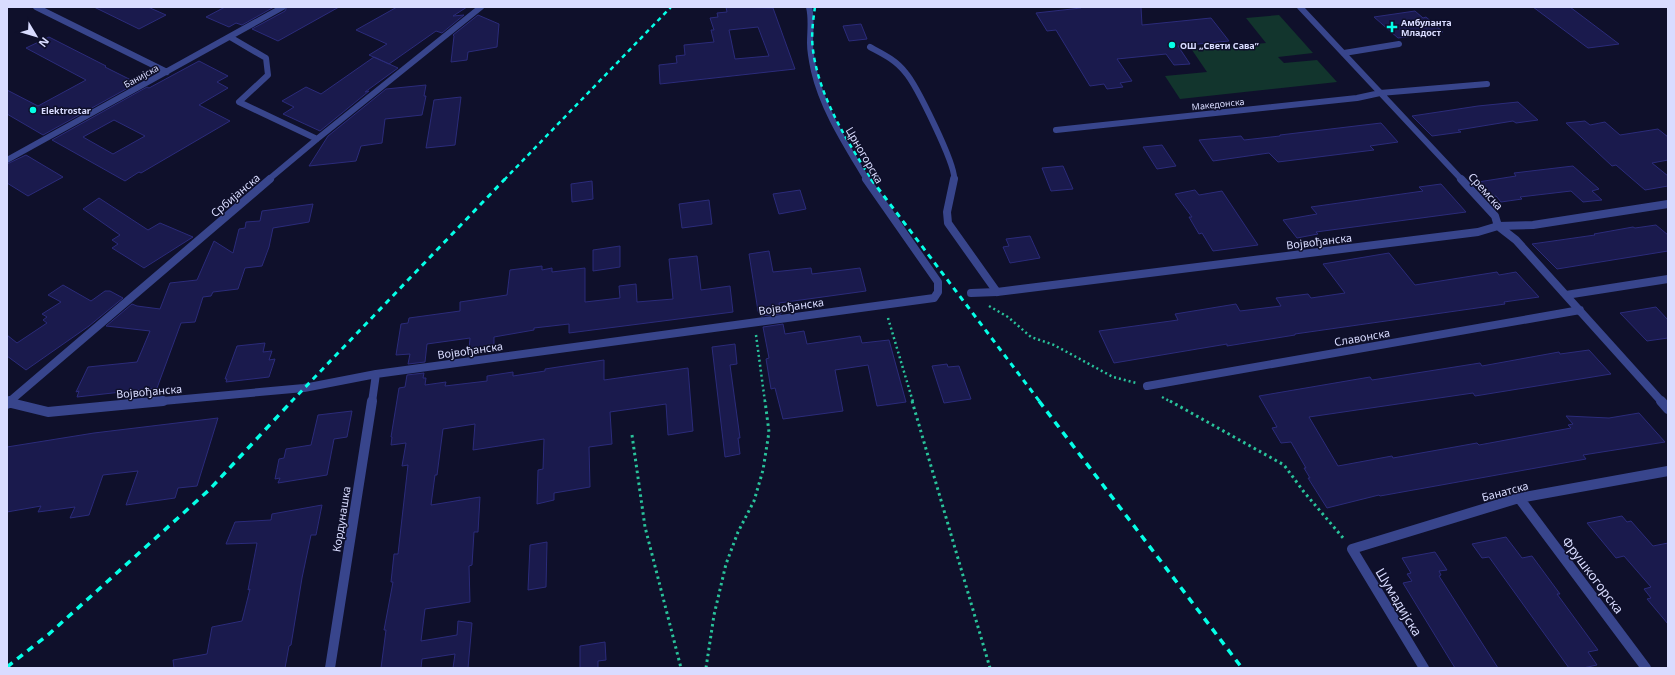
<svg xmlns="http://www.w3.org/2000/svg" width="1675" height="675" font-family="'Noto Sans',sans-serif">
<rect width="100%" height="100%" fill="#0f102b"/>
<!-- green -->
<path fill="#12352d" d="M1279,15L1313,53L1278,57L1284,63L1317,60L1337,82L1180,99L1165,76L1207,72L1192,50L1266,43L1246,18Z"/>
<!-- building -->
<path fill="#1a1a4d" stroke="#2b2b7a" fill-rule="evenodd" d="M94,7H148L166,15L139,29Z
M225,7H274L242,25L236,23L229,27L206,17Z
M287,7H339L278,41L252,29L285,11Z
M397,7H467L453,16L464,15L442,33L436,31L389,64L369,55L387,44L356,30Z
M726,7L773,8L795,69L660,84L659,65L677,63L676,56L685,55L684,45L714,42L711,30H714L710,18L718,17L717,13L727,12ZM758,27L769,56L735,59L729,30Z
M1081,7H1141L1142,25L1211,18L1229,41L1178,46L1190,64L1174,65L1166,54L1117,59L1132,81L1120,83L1123,87L1107,89L1104,84L1090,86L1056,30L1047,31L1036,13L1081,8Z
M1533,7H1570L1619,44L1588,48Z
M1415,11L1423,18L1426,17L1443,32L1398,38L1374,17Z
M478,15L499,24L497,47L468,52L467,60L451,62L454,36L453,35Z
M861,24L867,39L849,41L843,26Z
M49,37L106,66L105,67L137,83L43,135L7,114V90L38,106L86,80L26,48Z
M374,57L398,68L365,92L369,91L320,131L283,114L294,107L282,101L306,87L321,94Z
M199,61L228,76L217,82L228,88L199,105L230,121L141,173L139,172L125,181L52,140L147,87L149,88ZM114,120L145,136L113,154L83,137Z
M426,85L424,96H426L422,115L385,119L382,143L361,146L356,161L309,166L328,136L386,89Z
M461,97L455,145L426,148L434,100Z
M1518,102L1538,120L1516,123L1513,121L1458,130L1461,132L1432,136L1412,116L1478,106Z
M1585,121L1590,125L1605,122L1620,135L1658,129L1668,137V160L1652,163L1668,176V186L1645,190L1616,165L1612,166L1566,123Z
M1381,123L1398,142L1370,146L1374,150L1278,162L1269,153L1213,161L1199,140L1241,136L1244,140L1280,136V135Z
M1162,145L1176,166L1157,169L1143,147Z
M26,155L63,177L28,196L7,183V164Z
M1063,166L1073,189L1051,191L1042,168Z
M1573,166L1599,189L1592,191L1602,200L1583,202L1571,191L1520,197L1522,199L1501,202L1496,196L1492,197L1478,182L1516,176L1514,173Z
M592,181L593,199L572,202L571,184Z
M1441,184L1466,212L1316,232L1318,234L1297,238L1283,220L1317,214L1311,207L1423,191L1419,187Z
M800,190L806,209L779,214L773,194Z
M1195,190L1199,195L1222,191L1258,245L1213,251L1202,233L1199,234L1189,217H1192L1175,194Z
M99,198L148,230L160,223L193,237L144,268L112,248L118,244L112,240L120,235L83,209Z
M709,200L712,224L682,228L679,204Z
M313,204L309,222L273,228L269,247L262,266L245,268L238,289L213,292L211,296L203,297L195,322L181,323L157,388L77,397L79,391L76,392L88,367L137,362L150,331L106,326L132,304L137,306L160,309L170,283L197,280L214,241L233,253L239,229L245,228L246,222L260,221L262,211Z
M1656,225L1668,235V251L1557,269L1532,244L1595,235L1594,234L1633,227L1635,228Z
M1030,236L1040,258L1010,263L1003,247L1009,246L1006,239Z
M620,246V267L593,271V250Z
M769,251L773,272L811,268L812,274L860,268L866,291L779,303L781,314L761,316V313H759L758,311L749,254Z
M1389,253L1415,285L1497,272L1499,275L1516,272L1539,297L1504,302L1505,304L1295,334V335L1227,346V344L1114,363L1099,331L1178,320L1175,314L1236,304L1240,311L1281,306L1276,298L1308,294L1311,298L1345,293L1323,264Z
M697,256L701,290L730,286L733,312L569,333V324L534,328V330L494,337V346L469,349L470,338L427,344L425,362L408,364L410,354L396,355L401,324L408,323L409,318L460,311V302L507,295L510,270L542,266V270L552,268V272L585,268V302L620,298L619,286L636,284L637,302L673,299L669,259Z
M63,285L91,301L105,291H110L123,298L89,326L26,370L7,356V335L17,343L47,323L43,320L47,317L42,314L61,302L48,295Z
M1656,307L1668,320V338L1647,341L1620,313Z
M783,324L785,334L804,331L807,344L860,336L862,343L889,340L906,402L877,406L868,365L835,370L843,411L783,419L775,388L771,389L766,359L769,358L763,327Z
M265,343L263,352L272,351L269,360L275,359L269,377L226,382L227,379H225L237,346Z
M735,344L737,364L730,365L740,438H738L740,454L725,457L712,347Z
M1589,350L1611,374L1475,396L1473,393L1309,417L1338,466L1392,456L1393,458L1477,443L1479,445L1571,428L1568,425L1573,424L1566,416L1609,418L1639,413L1665,442L1583,455L1586,459L1380,496L1379,495L1327,508L1308,478H1310L1304,468H1306L1291,442L1281,443L1272,428L1277,427L1259,396L1370,377L1372,380L1480,363L1482,366L1559,352L1560,354Z
M604,360V380L688,368L693,431L668,435L666,404L610,412L612,444L589,447L590,487L554,493V500L537,504L538,470L543,469L544,439L473,450L475,424L443,429L437,475H435L431,505L480,497L478,532H474L472,565L469,566L470,602L425,609L421,641L457,635L458,621L472,623L468,668H453L455,654L422,659L421,668H381L386,630H384L393,582H391L394,554H398L408,465L402,466L406,443L391,445L392,437H391L399,388L405,387L407,375L424,373L423,378H426L425,385L446,382L445,386L487,381V376L513,372V376L545,371V369Z
M947,364L948,367L959,366L971,399L944,403L932,366Z
M352,411L347,437L334,439L327,475L278,483L280,478L275,479L279,459L284,458L286,449L311,445L318,415Z
M218,418L197,486L178,488L175,498L126,505L138,471L103,475L89,515L70,518L75,507L38,512L41,506L7,512V447L94,433Z
M322,505L316,535H311L302,578L291,645L289,646L285,668H174L173,660L207,654L212,627L242,621L250,589L248,590L257,543L226,544L235,522L271,520L272,514Z
M1622,516L1627,522L1631,521L1653,546L1668,543V624L1647,599L1651,598L1644,589L1651,587L1624,556L1616,558L1587,523Z
M1506,537L1522,558L1532,556L1560,594H1557L1598,650L1588,652L1597,665L1583,668H1569L1489,557L1482,558L1472,544Z
M547,542L546,587L528,590L530,545Z
M1435,552L1447,570L1439,571L1441,575L1439,576L1498,668H1455L1403,583L1412,581L1407,574L1411,573L1402,558Z
M605,642L606,660L598,661V668H580V646Z"/>
<g fill="none" stroke-linecap="round" stroke-linejoin="round">
<!-- path-far1 -->
<path stroke="#29c39b" stroke-width="2.5" stroke-dasharray="2 3" stroke-linecap="butt" d="M989,306L1008,317L1031,337L1054,345L1113,377L1136,383
M888,318L913,402
M756,335L765,402
M1162,397L1171,402"/>
<!-- path -->
<path stroke="#29c39b" stroke-width="3" stroke-dasharray="2.5 3.5" stroke-linecap="butt" d="M912,401L990,668
M1170,401L1284,465L1304,492L1344,539
M632,435L645,527L681,668
M706,668L714,615L726,564L738,532L754,501L763,470L769,432L765,401"/>
<!-- lane-far1 -->
<path stroke="#38458c" stroke-width="6" d="M870,47C883,54 896,60 905,72C916,84 957,167 954,180
M1344,53L1399,44"/>
<!-- lane -->
<path stroke="#38458c" stroke-width="8" d="M954,179L947,212L948,223L997,292"/>
<!-- street-far2 -->
<path stroke="#38458c" stroke-width="6" d="M36,7L167,72
M809,7C812,19 810,31 810,43C810,52 812,62 814,71C823,110 847,146 867,180
M1300,7L1462,180
M230,37L266,58L268,75L239,102L317,139
M1056,130L1357,98L1380,93L1487,84
M7,160L283,7
M268,180L317,139L481,7"/>
<!-- street-far1 -->
<path stroke="#38458c" stroke-width="8" d="M1461,179L1495,216L1498,226L1516,240L1662,402
M971,293L997,292L1478,232L1498,226L1533,225L1668,204
M1566,295L1668,279
M1147,386L1580,310
M9,402L270,179
M152,402L304,388L376,374L934,298L938,292V282L866,179
M372,402L376,374"/>
<!-- street -->
<path stroke="#38458c" stroke-width="10" d="M1661,401L1668,409
M7,402L48,412L163,401
M7,404L10,401
M1519,498L1646,668
M330,668L372,401
M1424,668L1352,549L1519,498L1668,471"/>
<!-- rail-far2 -->
<path stroke="#05ffe7" stroke-width="2.5" stroke-dasharray="4.5 4" stroke-linecap="butt" d="M815,7C813,21 811,35 813,50C819,97 847,141 872,180
M504,180L671,7"/>
<!-- rail-far1 -->
<path stroke="#05ffe7" stroke-width="3" stroke-dasharray="5.5 5" stroke-linecap="butt" d="M871,179L1040,402
M291,402L505,179"/>
<!-- rail -->
<path stroke="#05ffe7" stroke-width="3.5" stroke-dasharray="7 6" stroke-linecap="butt" d="M1039,401L1242,668
M7,667L49,634L209,490L292,401"/>
</g>
<!-- markers -->
<g fill="#05ffe7" stroke="#0f102b" stroke-width="1.5">
<path d="M1390 21h4v4h4v4h-4v4h-4v-4h-4v-4h4z"/>
<circle cx="1172" cy="45" r="4"/>
<circle cx="33" cy="110" r="4"/>
</g>
<g text-anchor="middle" dominant-baseline="central" stroke-width="3" stroke-linejoin="round" paint-order="stroke">
<!-- far-poi labels -->
<g font-size="9" font-weight="bold" fill="#d9dcff" stroke="#0f102b" text-anchor="start">
<text x="1401" y="22">Амбуланта<tspan x="1401" dy="10">Младост</tspan></text>
<text x="1180" y="45">ОШ „Свети Сава”</text>
<text x="41" y="110">Elektrostar</text>
</g>
<!-- far-street labels -->
<g font-size="9" fill="#d9dcff" stroke="#0f102b">
<text transform="translate(141 76) rotate(-29)">Банијска</text>
<text transform="translate(1218 104) rotate(-6)">Македонска</text>
</g>
<!-- street labels -->
<g font-size="11" fill="#d9dcff" stroke="#0f102b">
<text transform="translate(865 155) rotate(60)">Црногорска</text>
<text transform="translate(1486 191) rotate(48)">Сремска</text>
<text transform="translate(235 195) rotate(-40)">Србијанска</text>
<text transform="translate(1319 241) rotate(-7)">Војвођанска</text>
<text transform="translate(791 306) rotate(-8)">Војвођанска</text>
<text transform="translate(1362 337) rotate(-10)">Славонска</text>
<text transform="translate(470 350) rotate(-8)">Војвођанска</text>
<text transform="translate(149 391) rotate(-5)">Војвођанска</text>
<text transform="translate(1505 491) rotate(-15)">Банатска</text>
<text transform="translate(341 519) rotate(-81)">Кордунашка</text>
</g>
<!-- near-street labels -->
<g font-size="13" fill="#d9dcff" stroke="#0f102b">
<text transform="translate(1593 575) rotate(53)">Фрушкогорска</text>
<text transform="translate(1399 602) rotate(59)">Шумадијска</text>
</g>
</g>
<!-- border -->
<rect width="1675" height="675" fill="none" stroke="#d9dcff" stroke-width="16"/>
<!-- north arrow -->
<g transform="translate(36 36) rotate(128)" stroke="#0f102b" stroke-width="3" paint-order="stroke">
<path d="M0-3L7 15L0 10L-7 15Z" fill="#d9dcff"/>
<text y="-6" font-size="11" font-weight="bold" text-anchor="middle" fill="#d9dcff">N</text>
</g>
</svg>
